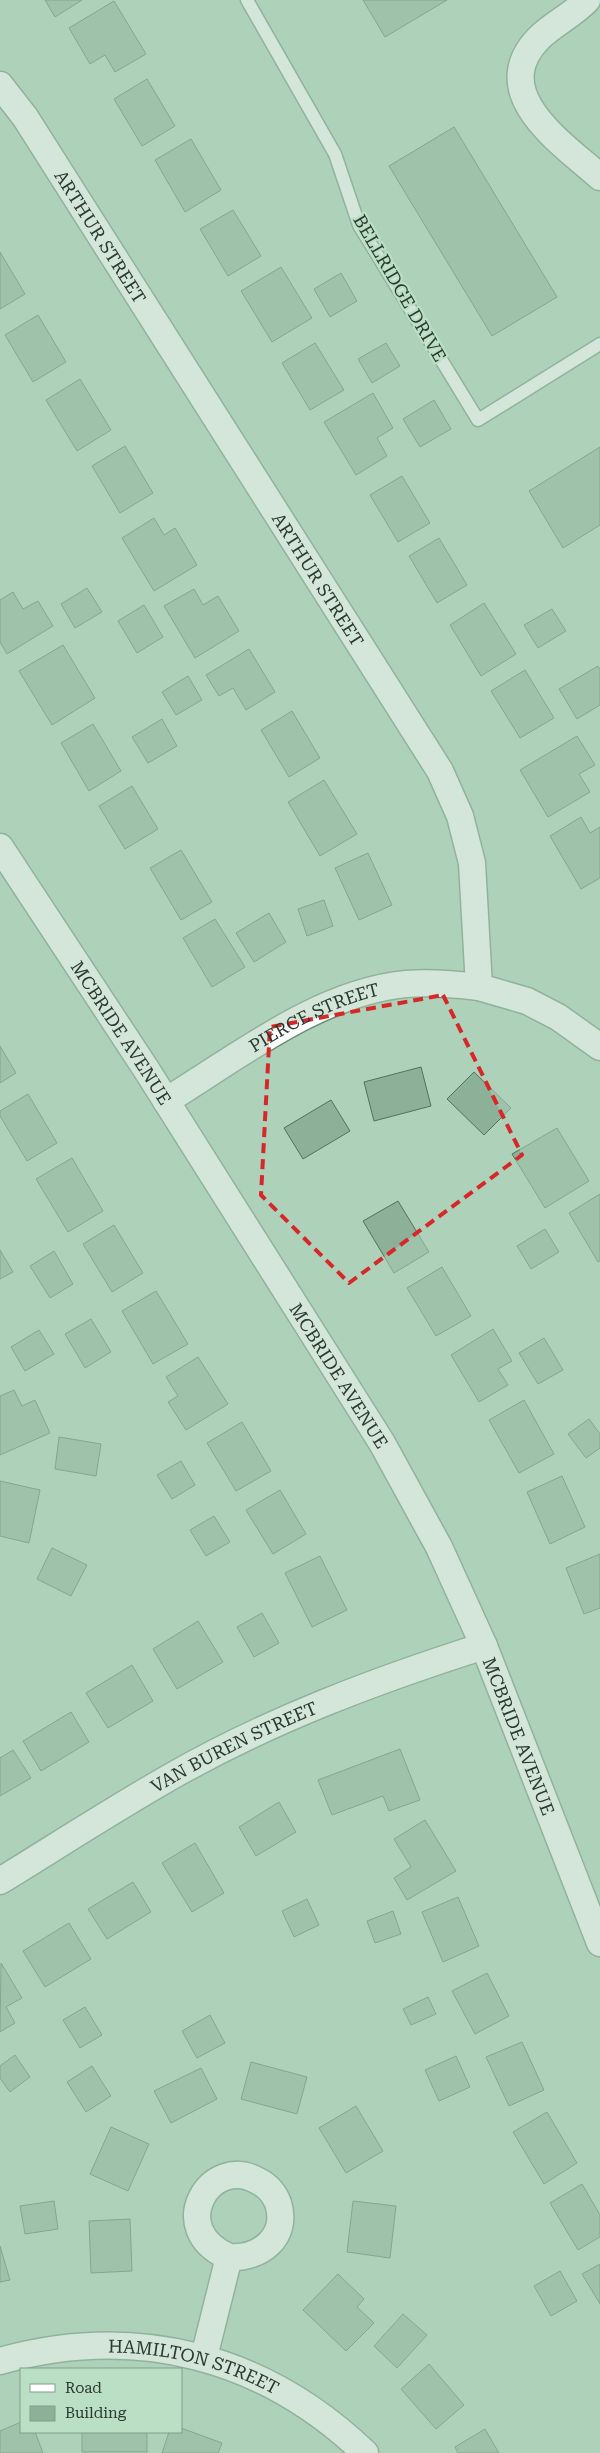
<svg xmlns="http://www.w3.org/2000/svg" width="600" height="2453" font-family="'Roboto Serif',serif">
<rect width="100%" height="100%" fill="#aed2b9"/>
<!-- building -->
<path fill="#8db098" stroke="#51725b" d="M45,0H82L55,17Z
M363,0H447L385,37Z
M114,1L146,54L115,72L105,55L90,64L69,28Z
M147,79L175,126L142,146L114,99Z
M454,127L557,297L492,336L389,166Z
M191,139L221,190L185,212L155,160Z
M233,210L261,256L228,276L200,229Z
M0,252L25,294L0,309Z
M281,267L312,318L272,342L241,291Z
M341,273L357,301L330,317L314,289Z
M38,315L66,362L33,382L5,335Z
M315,343L344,390L310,410L282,363Z
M386,343L400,366L372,383L358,359Z
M80,379L111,430L77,451L46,400Z
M373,393L393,428L377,438L387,456L356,475L324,422Z
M434,400L451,429L420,447L403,419Z
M125,446L153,493L120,513L92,466Z
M600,447V525L563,548L529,491Z
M402,476L430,523L398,542L370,495Z
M154,518L164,535L175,528L197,565L154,591L122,538Z
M439,538L467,585L437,603L409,556Z
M87,588L102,612L75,628L61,604Z
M194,589L203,605L218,596L239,631L195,658L164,606Z
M13,592L23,609L38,601L53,626L7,654L0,642V600Z
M484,603L516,654L481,676L450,625Z
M144,605L163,637L137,653L118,621Z
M552,609L566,631L538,648L524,625Z
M63,645L95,698L52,725L19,671Z
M249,649L275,692L246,710L233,688L219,696L206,675Z
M598,666L600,670V705L577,719L559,689Z
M525,670L554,718L520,738L491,691Z
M188,676L202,700L176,715L162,692Z
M292,711L320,758L289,777L261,730Z
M162,719L177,746L148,763L132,737Z
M93,724L121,771L89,791L61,743Z
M577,736L595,765L579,774L590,792L548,817L520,770Z
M324,780L357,834L320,856L288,802Z
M132,786L158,829L125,849L99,806Z
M581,817L590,833L600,827V878L581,889L550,836Z
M181,850L212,902L181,920L150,868Z
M368,853L392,905L359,920L335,868Z
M324,900L333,926L307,936L298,909Z
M269,913L286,942L254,962L236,933Z
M215,919L245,967L212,987L183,938Z
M0,1046L16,1073L0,1083Z
M421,1067L431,1106L374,1121L364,1082Z
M474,1072L511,1108L484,1135L447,1099Z
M28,1094L57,1143L27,1161L0,1116V1111Z
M331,1100L350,1131L303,1159L284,1128Z
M557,1128L589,1181L545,1208L512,1154Z
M72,1158L103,1211L68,1232L36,1179Z
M600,1194V1261L598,1262L569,1213Z
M398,1201L429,1252L394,1273L363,1221Z
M114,1225L143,1273L112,1292L83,1244Z
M545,1229L559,1252L531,1269L517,1246Z
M0,1250L13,1272L0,1279Z
M54,1251L73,1284L50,1298L30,1266Z
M442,1267L471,1316L436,1336L407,1288Z
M156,1291L188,1344L153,1364L122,1311Z
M91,1319L111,1352L85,1368L65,1334Z
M493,1329L512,1361L498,1369L508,1385L479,1402L451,1355Z
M39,1330L54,1354L25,1371L11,1347Z
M544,1338L563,1370L538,1384L519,1353Z
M198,1357L228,1404L186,1430L168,1402L178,1396L166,1377Z
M14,1390L22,1406L35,1400L50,1433L0,1455V1396Z
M524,1400L554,1454L519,1473L489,1420Z
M589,1419L600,1434V1448L586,1458L568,1434Z
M242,1422L271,1471L236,1491L207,1443Z
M59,1437L101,1444L96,1476L55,1469Z
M181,1461L195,1485L172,1499L157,1475Z
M562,1476L585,1527L550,1544L527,1492Z
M0,1481L40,1490L29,1543L0,1536Z
M280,1490L306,1534L273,1554L246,1510Z
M214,1516L230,1542L206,1556L190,1530Z
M52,1548L87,1565L71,1596L37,1579Z
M600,1554V1608L584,1614L566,1568Z
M320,1556L347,1610L312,1627L285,1573Z
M262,1613L279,1643L254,1657L237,1627Z
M198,1621L223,1662L177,1689L153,1649Z
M132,1665L153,1701L108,1728L86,1693Z
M71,1712L89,1742L41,1771L23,1741Z
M400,1749L420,1800L389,1811L383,1796L332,1815L318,1780Z
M13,1750L31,1778L0,1796V1758Z
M279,1802L296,1832L256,1856L239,1827Z
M425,1820L456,1871L407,1900L394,1878L411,1867L394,1839Z
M195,1843L224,1893L192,1912L162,1863Z
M133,1882L151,1912L107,1939L88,1909Z
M458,1897L479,1946L443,1962L422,1912Z
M307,1899L319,1925L294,1937L282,1911Z
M393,1911L401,1934L375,1943L367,1921Z
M69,1923L91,1959L45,1987L23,1951Z
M1,1963L22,1998L6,2007L15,2023L0,2032Z
M487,1973L509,2016L475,2034L452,1991Z
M428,1997L436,2014L411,2025L403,2009Z
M85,2007L102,2035L80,2048L63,2020Z
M210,2015L225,2043L197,2058L182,2031Z
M522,2042L544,2090L509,2106L486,2057Z
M15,2055L30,2077L10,2092L0,2078V2066Z
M456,2056L470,2087L439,2101L425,2070Z
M251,2062L307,2077L297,2114L241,2099Z
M92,2066L111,2096L86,2112L67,2082Z
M201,2068L217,2099L171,2123L154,2091Z
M356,2106L383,2151L346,2173L319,2128Z
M547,2112L577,2163L544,2184L513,2132Z
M111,2127L149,2144L128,2191L90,2174Z
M582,2184L600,2215V2237L578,2250L550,2203Z
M54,2201L58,2229L25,2234L20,2206Z
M353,2201L396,2206L390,2258L347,2252Z
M130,2219L132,2271L91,2273L89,2221Z
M0,2246L10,2280L0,2282Z
M600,2264V2304L582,2274Z
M560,2271L577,2301L551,2316L534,2286Z
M338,2274L364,2299L357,2307L374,2323L346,2351L303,2310Z
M403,2314L427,2335L397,2368L374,2346Z
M429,2364L464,2405L436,2429L401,2389Z
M21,2422V2432H35L43,2453H0V2431Z
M181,2428L222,2443L218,2453H162L169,2432H181Z
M485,2429L499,2453H458L455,2447Z
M82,2432H147V2452H82Z"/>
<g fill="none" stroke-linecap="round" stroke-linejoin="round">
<defs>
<path id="lane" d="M247,0L335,154L359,225L478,420L600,344"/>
<g id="street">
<path d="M587,0C573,15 553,24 539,38C485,93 563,144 600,177"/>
<path id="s1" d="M0,85L25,117L440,771L460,816L472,863L479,987L527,1001L558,1017L600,1047"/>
<path id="s2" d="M0,847L146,1069L382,1443L439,1547L484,1646L600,1943"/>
<path id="s3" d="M166,1101C239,1056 320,992 406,984C431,982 454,984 479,987"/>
<path id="s4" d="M0,1881C57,1846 114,1809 172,1776C270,1720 377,1680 484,1646"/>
<path d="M204,2357L229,2257C260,2259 289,2237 278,2203C274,2193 268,2186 258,2181C211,2153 164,2229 229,2257"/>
<path id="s5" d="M0,2361C136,2323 264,2356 365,2453"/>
</g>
</defs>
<!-- lane casing -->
<use href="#lane" stroke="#6b8d76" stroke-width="15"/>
<!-- street casing -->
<use href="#street" stroke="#6b8d76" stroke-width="29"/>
<!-- lane -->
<use href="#lane" stroke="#fff" stroke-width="12"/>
<!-- street -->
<use href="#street" stroke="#fff" stroke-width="26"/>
</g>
<!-- marked area -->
<path d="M0 0H600V2453H0ZM443,995L522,1155L349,1283L261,1195L270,1027Z" fill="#aed2b9" fill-opacity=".55" fill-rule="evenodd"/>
<path fill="none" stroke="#d62828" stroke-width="4" stroke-dasharray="10 6" stroke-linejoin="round" d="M443,995L522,1155L349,1283L261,1195L270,1027Z"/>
<g text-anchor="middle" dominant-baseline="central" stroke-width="4.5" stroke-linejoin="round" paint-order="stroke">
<!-- street labels -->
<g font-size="18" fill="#2b392f" stroke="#badfc5">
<text stroke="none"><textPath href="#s1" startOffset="182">ARTHUR STREET</textPath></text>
<text transform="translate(400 288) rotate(60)">BELLRIDGE DRIVE</text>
<text stroke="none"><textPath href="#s1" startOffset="588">ARTHUR STREET</textPath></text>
<text stroke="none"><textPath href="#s3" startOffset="171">PIERCE STREET</textPath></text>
<text stroke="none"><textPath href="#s2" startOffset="222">MCBRIDE AVENUE</textPath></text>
<text stroke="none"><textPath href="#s2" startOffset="628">MCBRIDE AVENUE</textPath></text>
<text stroke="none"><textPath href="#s2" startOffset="1032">MCBRIDE AVENUE</textPath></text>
<text stroke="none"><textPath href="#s4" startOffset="270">VAN BUREN STREET</textPath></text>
<text stroke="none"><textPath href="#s5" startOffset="198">HAMILTON STREET</textPath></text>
</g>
</g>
<!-- legend -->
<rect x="20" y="2368" width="162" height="65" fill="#badfc5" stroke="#819d89"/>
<rect x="30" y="2384" width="25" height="8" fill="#ffffff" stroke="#819d89"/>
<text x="65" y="2393" font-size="15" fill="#2b392f">Road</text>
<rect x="30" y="2406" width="25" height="15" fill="#8db098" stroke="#819d89"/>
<text x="65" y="2418" font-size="15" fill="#2b392f">Building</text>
</svg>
